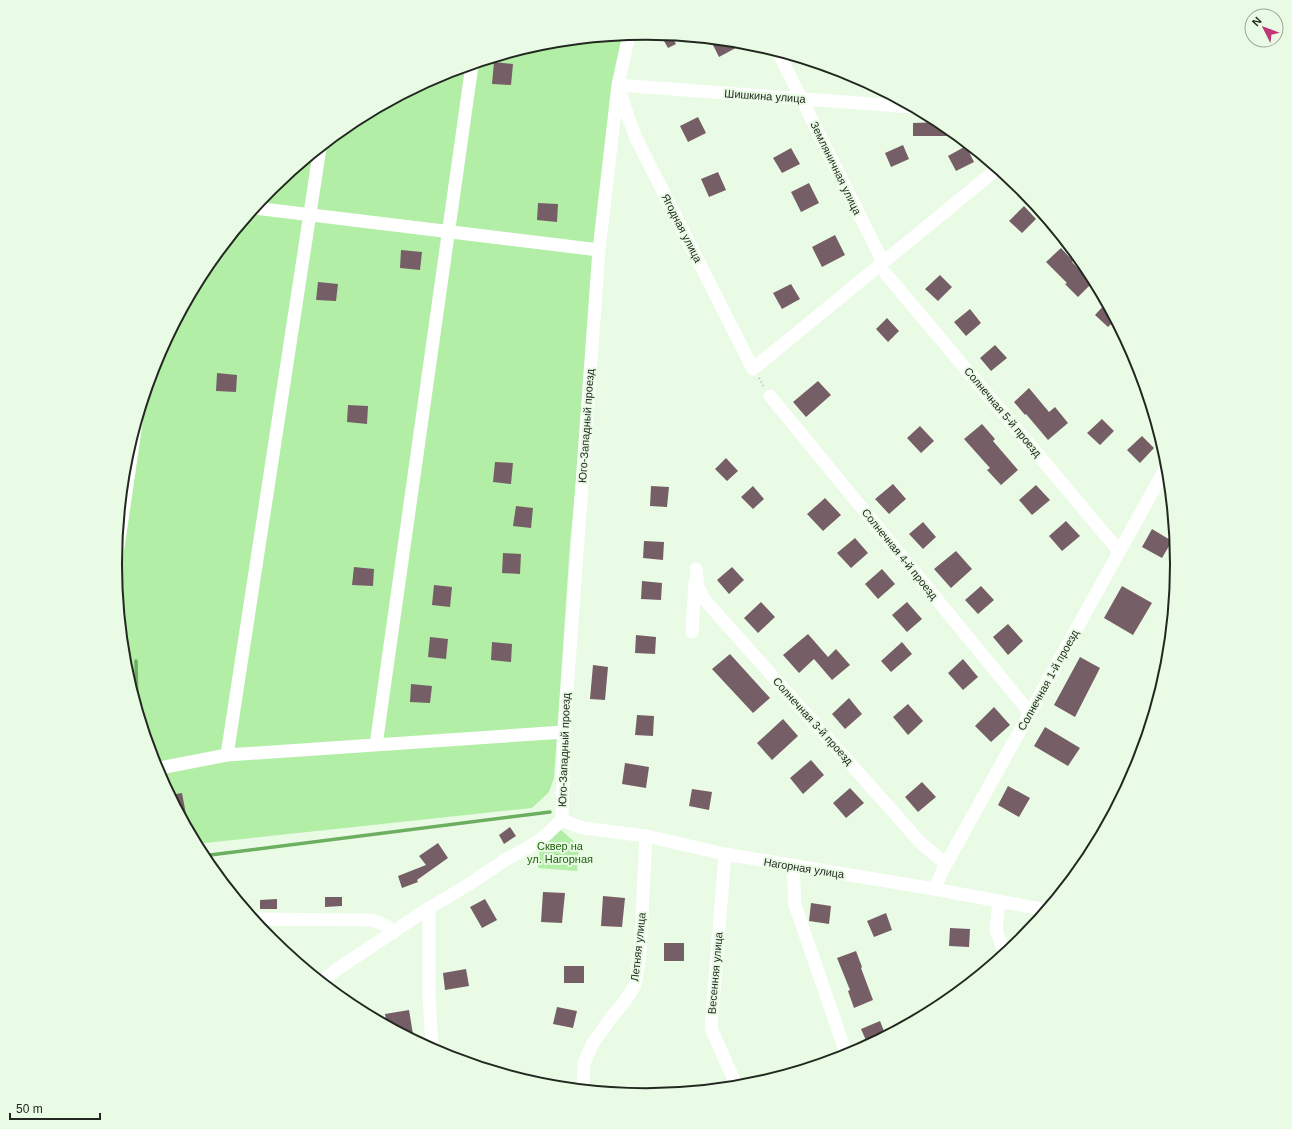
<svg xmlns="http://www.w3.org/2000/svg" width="1292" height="1129" font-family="Arial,sans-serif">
<rect width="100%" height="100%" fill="#e9fbe5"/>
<!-- green -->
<path fill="#b3eea7" d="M625,35L615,86L570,544L554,778L549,792L532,808L196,844L155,768L125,668L115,564L125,461L155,361L204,269L270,189L351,122L443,73L543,43Z
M560,829L579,846L577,871L538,868L540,845Z"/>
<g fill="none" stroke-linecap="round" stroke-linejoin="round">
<!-- stream -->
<path stroke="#6daf60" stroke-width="3.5" d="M136,661L137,709
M202,856L550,812"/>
</g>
<!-- building -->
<path fill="#765e66" d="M660,34L671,35L676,44L668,48Z
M710,39L737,42L745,43L719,57Z
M494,62L513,64L511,85L492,84Z
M698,117L706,133L688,142L680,126Z
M941,122L957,136H913V123Z
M903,145L909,159L891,167L885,153Z
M966,146L974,162L956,171L948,156Z
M791,148L800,164L782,173L773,158Z
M718,172L726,190L709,197L701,179Z
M809,183L819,203L801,212L791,192Z
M538,203L558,204L557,222L537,220Z
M1024,206L1036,219L1022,233L1009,221Z
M835,235L845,255L822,267L812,247Z
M1061,248L1073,261L1072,262L1092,283L1078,297L1065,284L1067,283L1046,262Z
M401,250L422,252L420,270L400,268Z
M940,275L952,287L938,301L925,289Z
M318,282L338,284L336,301L316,300Z
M791,284L800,299L782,309L773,293Z
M1106,303L1115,320L1108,327L1095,315Z
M970,309L981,323L966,336L954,322Z
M887,318L899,331L888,342L876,329Z
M995,345L1007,358L991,371L980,358Z
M217,373L237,375L236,392L216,391Z
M818,381L831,395L806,417L793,402Z
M1029,388L1049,412L1055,407L1068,423L1048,440L1026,414L1025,415L1014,402Z
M348,405L368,406L367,424L347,422Z
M1102,419L1114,431L1100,445L1087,433Z
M982,424L995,439L993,441L1018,470L1001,485L987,470L990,468L964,439Z
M920,426L934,441L921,453L907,438Z
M1142,436L1154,448L1140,463L1127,450Z
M726,458L738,471L727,481L715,469Z
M495,462L513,463L511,484L493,482Z
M893,484L906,499L889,514L875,499Z
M1036,485L1050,500L1032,515L1019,500Z
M651,486L669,487L667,507L650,506Z
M753,486L764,499L753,509L741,497Z
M825,498L841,515L823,531L807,514Z
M516,506L533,508L531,528L513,526Z
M1066,521L1080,536L1062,551L1049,536Z
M923,522L936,537L923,549L909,534Z
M1152,529L1172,541L1162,558L1142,547Z
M855,538L868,553L851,568L837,553Z
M644,541L664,542L663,560L643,558Z
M956,551L972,569L951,588L934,569Z
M503,553L521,554L520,574L502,573Z
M354,567L374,569L373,586L352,585Z
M732,567L744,580L729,594L717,580Z
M882,569L895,584L878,599L865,584Z
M642,581L662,583L661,600L641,599Z
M434,585L452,587L450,607L432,605Z
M981,586L994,600L978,614L965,600Z
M1122,586L1152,603L1133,635L1104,618Z
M761,602L775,617L758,633L744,618Z
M907,602L922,619L907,632L892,615Z
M1008,624L1023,641L1008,655L993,637Z
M808,634L828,657L836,649L850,665L832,680L814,659L799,673L783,655Z
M636,635L656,637L655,654L635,653Z
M430,637L448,639L446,659L428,657Z
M492,642L512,644L511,662L491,660Z
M902,642L912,654L891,672L881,661Z
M730,654L770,698L753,713L712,669Z
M1080,657L1100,668L1075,717L1054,705Z
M963,659L978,677L963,690L948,673Z
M593,665L608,667L605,700L590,699Z
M411,684L432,686L430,703L410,702Z
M849,698L862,714L845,729L832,714Z
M908,704L923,721L908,735L893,717Z
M994,707L1010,725L991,742L975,726Z
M637,715L654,716L653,736L635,735Z
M783,719L798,736L772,760L757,743Z
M1045,727L1080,748L1068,766L1034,746Z
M811,760L824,775L803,794L790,778Z
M625,763L649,767L646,788L622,784Z
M922,782L936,797L918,812L905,797Z
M1008,786L1030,798L1019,817L998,805Z
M850,788L864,803L846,818L833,803Z
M692,789L712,792L709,810L689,806Z
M182,793L188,825L186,826L170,795Z
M510,827L516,836L504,844L499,835Z
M438,843L448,858L417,880L418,882L402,888L398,876L426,865L419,856Z
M543,892L565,893L562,923L541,922Z
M603,896L625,898L622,927L601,926Z
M325,897H342V906L325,907Z
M277,899V909H260V900Z
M485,899L497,920L482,928L470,907Z
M811,903L831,906L829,924L809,921Z
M886,913L892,930L874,937L867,921Z
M950,928L970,929L969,947L949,946Z
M664,943H684V961H664Z
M856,951L862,967L861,968L873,1000L854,1008L848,991L850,990L837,958Z
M564,966H584V983H564Z
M466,969L469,986L445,990L443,973Z
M557,1007L577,1011L573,1028L553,1024Z
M409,1010L414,1040L387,1026L385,1014Z
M880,1021L886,1036L868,1045L861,1029Z"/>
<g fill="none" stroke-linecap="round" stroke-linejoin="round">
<!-- path -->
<path stroke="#abb9a7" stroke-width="2" stroke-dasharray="1 3" stroke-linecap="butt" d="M759,378L764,387
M548,858L564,859
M557,859L559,839"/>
<!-- minor -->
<path stroke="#fff" stroke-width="13" d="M778,52L883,262
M912,107L618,85L627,114L636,138L753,369L997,169
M254,208L599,250
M886,274L1119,551
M770,396L1030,713
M115,568L136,423
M696,569L698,587L704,599L920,842L946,864
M692,632L695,582
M376,745L472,65
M227,755L320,148
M155,769L227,755L564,732
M562,820L564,732L599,250L618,85L629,35
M562,820L583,828L646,836L725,854L934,889L1047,910
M725,854L711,1028L737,1087
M793,866L795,905L847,1056
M934,889L946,864L1164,471
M999,901L996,930L1005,954
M429,908V994L432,1050
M252,919L372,920L387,926L393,933
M321,982L336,970L429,908L468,885L505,860L529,847L546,835L562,820
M583,1090L584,1063L593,1043L610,1019L625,1001L635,985L640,954L646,836"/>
</g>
<g text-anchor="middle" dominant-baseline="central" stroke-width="4" stroke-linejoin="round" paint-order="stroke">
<!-- street labels -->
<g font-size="11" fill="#222820" stroke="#e9fbe5">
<text transform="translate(765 96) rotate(4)">Шишкина улица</text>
<text transform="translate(836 168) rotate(64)">Земляничная улица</text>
<text transform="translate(682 228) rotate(63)">Ягодная улица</text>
<text transform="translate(1003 412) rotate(50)">Солнечная 5-й проезд</text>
<text transform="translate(586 426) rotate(-86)">Юго-Западный проезд</text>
<text transform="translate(900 554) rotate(51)">Солнечная 4-й проезд</text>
<text transform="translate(1048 680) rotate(-61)">Солнечная 1-й проезд</text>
<text transform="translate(813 721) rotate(48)">Солнечная 3-й проезд</text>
<text transform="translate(564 750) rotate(-88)">Юго-Западный проезд</text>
<text transform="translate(804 868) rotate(9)">Нагорная улица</text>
<text transform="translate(638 947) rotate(-84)">Летняя улица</text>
<text transform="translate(715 973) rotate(-85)">Весенняя улица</text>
</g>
<!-- park labels -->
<g font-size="11" fill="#1e5e0e" stroke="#e9fbe5">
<text x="560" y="846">Сквер на<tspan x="560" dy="13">ул. Нагорная</tspan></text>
</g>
</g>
<!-- crop -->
<path d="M0 0H1292V1129H0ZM122 564a524 524 0 1 1 1048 0a524 524 0 1 1-1048 0Z" fill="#e9fbe5" fill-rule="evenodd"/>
<path fill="none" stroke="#222820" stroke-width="2" d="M122 564a524 524 0 1 1 1048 0a524 524 0 1 1-1048 0Z"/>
<!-- north arrow -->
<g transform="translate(1264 28) rotate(312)"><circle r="19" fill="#e9fbe5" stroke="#99a796"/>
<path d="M0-3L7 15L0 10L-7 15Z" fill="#be3777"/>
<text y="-6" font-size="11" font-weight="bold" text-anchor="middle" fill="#222820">N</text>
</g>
<!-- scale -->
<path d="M10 1113v6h90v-6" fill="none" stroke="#222820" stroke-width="2"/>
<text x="16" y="1113" font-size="12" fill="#222820" stroke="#e9fbe5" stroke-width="3" paint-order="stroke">50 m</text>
</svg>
